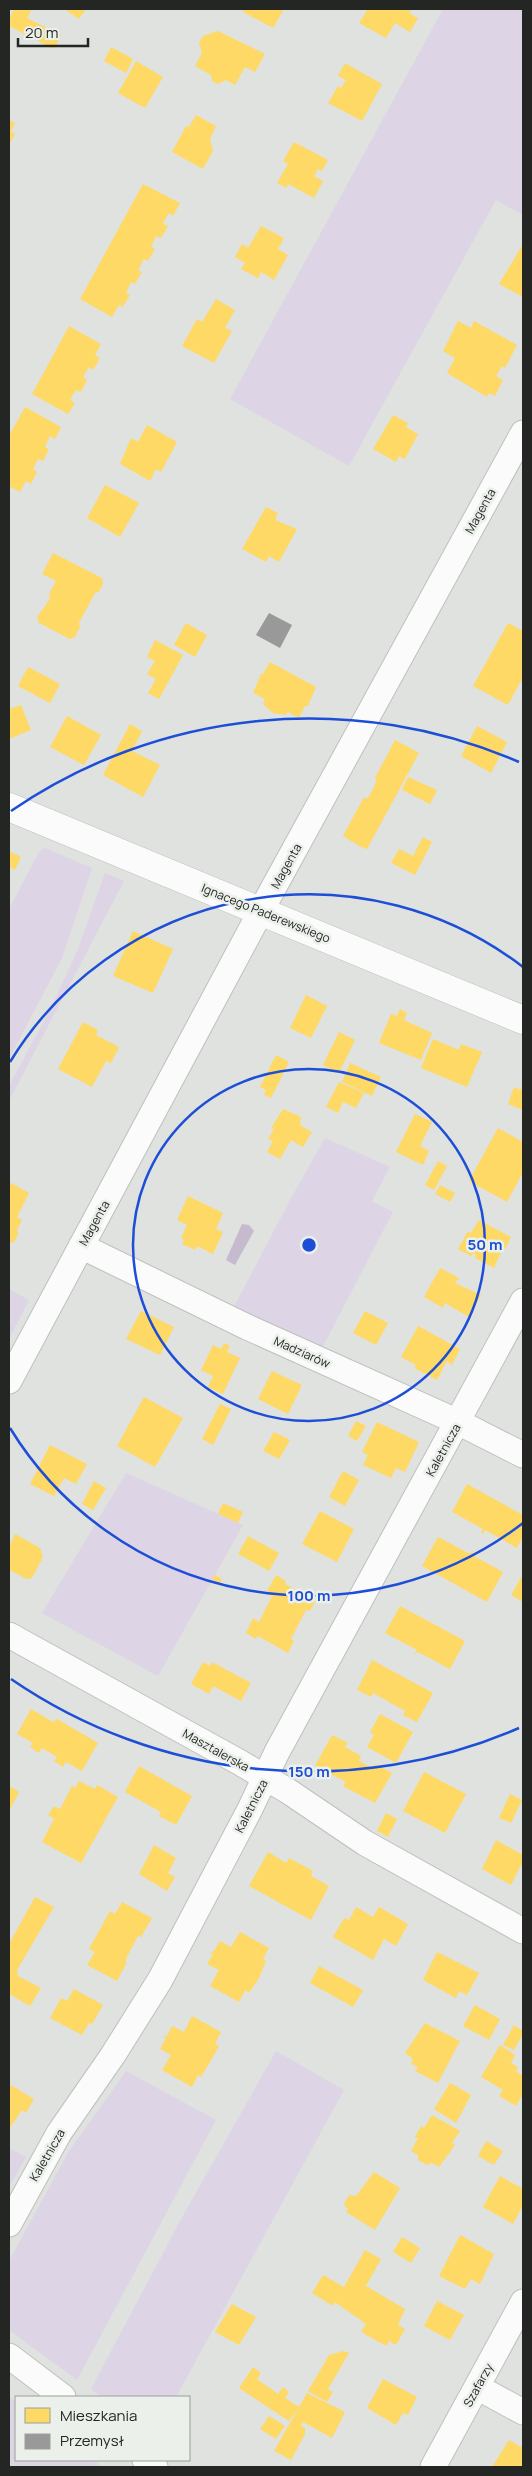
<svg xmlns="http://www.w3.org/2000/svg" width="532" height="2476" font-family="Manrope,sans-serif">
<rect width="100%" height="100%" fill="#dfe2de"/>
<!-- green -->
<path fill="#ddd5e5" d="M443,9H523V215L496,200L349,466L230,399Z
M45,848L92,868L62,958L9,1059V909L39,852Z
M105,873L124,881L9,1101V1086L51,1008L78,949Z
M325,1138L390,1167L372,1201L393,1212L322,1348L234,1307L290,1200Z
M9,1289L29,1300L9,1339Z
M126,1473L243,1525L158,1676L42,1613Z
M276,2051L344,2090L176,2397H102L91,2389L180,2221Z
M126,2071L216,2120L77,2380L9,2330V2261L69,2151Z
M9,2148L26,2157L9,2187Z
M9,2397L16,2402V2460H93L103,2467H9Z"/>
<!-- water -->
<path fill="#c6bacf" d="M242,1224L249,1225L254,1231L235,1265L226,1260Z"/>
<!-- homes -->
<path fill="#ffd966" d="M14,9H32L27,18L61,35L54,49L9,26V20Z
M64,9H82L85,11L79,19Z
M244,9H284L273,28L243,12Z
M368,9H412L409,13L418,18L410,32L395,23L386,38L359,23Z
M218,31L265,54L255,72L245,67L235,85L226,80L218,84L212,81L211,75L195,66L202,53L199,43L203,36Z
M111,47L133,59L126,73L104,61Z
M136,61L163,77L145,108L118,93Z
M345,63L382,84L362,121L328,103L338,86L341,88L346,80L338,76Z
M196,115L216,126L210,139L213,151L203,169L172,152L186,126L189,127Z
M9,120L15,123L11,132L15,134L9,145Z
M294,142L328,160L322,171L318,169L314,176L323,181L314,198L288,184L286,188L277,183L288,164L283,161Z
M143,184L180,203L173,216L169,213L164,221L163,224L168,226L161,238L156,236L151,247L155,249L148,261L144,259L138,270L142,272L135,284L131,282L126,293L130,295L123,307L119,305L112,317L80,299Z
M261,226L284,238L278,249L288,255L274,280L261,272L258,278L241,269L245,263L235,257L242,244L248,248Z
M523,244V297L499,284Z
M216,299L235,310L225,328L232,331L214,363L182,346L197,319L202,322Z
M458,321L471,328L474,321L517,345L505,368L502,366L496,376L503,380L495,396L489,393L487,397L447,373L455,358L443,351Z
M69,326L101,344L95,355L100,358L93,370L89,367L83,377L87,380L81,392L76,390L70,400L75,403L68,414L32,394Z
M25,407L61,427L55,439L50,436L45,447L49,449L43,461L38,459L33,469L37,472L31,484L26,481L20,492L9,486V436Z
M393,415L408,423L406,427L418,434L405,459L399,456L396,462L373,449Z
M147,425L177,442L161,472L156,469L150,481L120,464L131,438L138,442Z
M105,485L139,503L120,537L87,518Z
M266,507L278,513L275,520L297,529L279,562L269,556L266,562L242,549Z
M53,553L102,578L103,583L99,592L95,593L79,623L80,627L75,637L70,639L39,623L37,617L50,599L49,594L56,581L42,574Z
M186,623L207,635L195,657L174,645Z
M508,623L523,631V677L508,705L473,686Z
M155,640L183,655L159,699L148,693L156,679L147,674L155,661L147,657Z
M270,662L316,687L308,706H305L299,718L288,712L286,715L273,713L263,704L265,699L253,693L261,674H263Z
M28,667L60,684L50,703L18,686Z
M21,705L31,730L9,739V709Z
M67,716L101,735L84,765L50,747Z
M130,724L142,731L132,751L160,765L143,797L103,775Z
M477,726L507,742L491,773L461,756Z
M395,740L419,753L367,849L361,847L343,836L364,797L367,799L372,791L377,779L375,778Z
M408,777L437,790L430,804L402,790Z
M423,837L432,842L415,875L391,863L399,849L413,856Z
M9,851L21,857L15,870L9,867Z
M133,931L173,949L153,993L113,976Z
M306,995L327,1006L311,1038L290,1028Z
M400,1009L407,1013L404,1020L432,1033L421,1060L379,1043L391,1014L397,1016Z
M83,1022L98,1030L96,1035L119,1047L111,1063L106,1061L92,1087L58,1069Z
M339,1032L355,1040L339,1073L323,1065Z
M433,1039L459,1050L461,1044L482,1052L467,1087L421,1068Z
M276,1055L289,1062L271,1098L264,1095L266,1090L260,1087Z
M350,1063L381,1077L372,1096L342,1082Z
M339,1082L364,1093L356,1108L343,1102L338,1113L326,1107Z
M523,1083V1110L508,1104L514,1087L521,1090Z
M283,1109L301,1117L300,1125L312,1132L303,1147L291,1140L280,1159L267,1152L273,1141L268,1139L274,1129L271,1128Z
M415,1114L432,1122L420,1146L429,1151L423,1165L396,1152Z
M498,1128L523,1142V1172L507,1202L469,1181Z
M438,1161L447,1166L434,1190L425,1185Z
M9,1182L29,1193L17,1217L22,1220L17,1230L18,1234L14,1242L9,1243Z
M440,1185L455,1193L450,1202L435,1194Z
M188,1196L223,1213L216,1229L223,1232L213,1254L197,1246L195,1250L182,1244L184,1240L181,1238L187,1225L177,1220Z
M479,1220L511,1237L505,1249L503,1248L494,1268L475,1258L476,1255L473,1253L471,1256L458,1249L468,1231L471,1233Z
M440,1268L459,1278L455,1283L481,1295L469,1317L445,1303L443,1308L424,1297Z
M141,1311L174,1327L160,1355L126,1339Z
M365,1311L388,1323L376,1345L353,1333Z
M418,1326L460,1349L452,1365L447,1361L437,1380L414,1368L416,1365L401,1357Z
M224,1343L230,1346L227,1352L240,1358L223,1394L208,1387L213,1376L201,1370L213,1345L221,1349Z
M272,1371L302,1385L288,1414L258,1399Z
M144,1397L183,1418L155,1467L117,1446Z
M220,1404L231,1409L213,1445L202,1439Z
M356,1421L366,1426L357,1441L348,1436Z
M377,1422L419,1442L405,1472L396,1468L391,1478L363,1465L368,1455L362,1452Z
M274,1432L290,1440L279,1459L263,1451Z
M50,1445L87,1464L76,1484L64,1478L54,1496L30,1484Z
M343,1471L359,1480L345,1506L329,1497Z
M94,1481L106,1488L93,1510L82,1504Z
M467,1484L523,1515V1536L517,1548L485,1530L483,1534L481,1533L483,1529L452,1512Z
M223,1503L243,1512L238,1523L218,1514Z
M320,1511L354,1529L337,1562L302,1544Z
M15,1534L40,1548L43,1557L32,1578L27,1579L9,1570V1547Z
M248,1536L279,1553L269,1571L238,1554Z
M438,1537L470,1554L473,1550L472,1555L503,1572L487,1602L422,1566Z
M523,1574V1602L511,1595Z
M215,1575L222,1579L220,1583L212,1579Z
M276,1575L286,1581L285,1584L316,1600L310,1611L306,1610L291,1639L294,1641L288,1653L258,1636L256,1639L246,1633L253,1618L259,1622L272,1596L266,1593Z
M400,1606L465,1641L450,1669L418,1652L414,1655L417,1650L385,1633Z
M372,1660L433,1693L417,1722L403,1715L405,1711L373,1693L371,1697L357,1690Z
M203,1662L210,1666L212,1662L251,1683L241,1701L213,1686L209,1694L191,1684Z
M31,1709L53,1722L57,1719L98,1743L82,1771L66,1762L63,1767L54,1761L57,1757L42,1748L39,1753L30,1747L33,1743L17,1734Z
M380,1714L413,1732L396,1763L367,1747L374,1735L370,1732Z
M332,1735L348,1743L345,1747L361,1756L359,1761L373,1768L375,1764L392,1773L375,1803L343,1786L346,1782L315,1766Z
M139,1766L192,1796L176,1825L159,1816L161,1812L125,1792Z
M424,1772L466,1794L445,1833L403,1811Z
M79,1781L95,1789L97,1785L118,1797L81,1863L42,1842L54,1819L48,1815L54,1806L60,1809L72,1786L75,1788Z
M9,1786L19,1792L9,1811Z
M510,1794L522,1800L511,1823L499,1818Z
M386,1813L397,1819L388,1837L377,1831Z
M496,1840L523,1855V1861L511,1885L482,1869Z
M154,1845L176,1858L168,1873L175,1877L167,1891L139,1874Z
M268,1852L286,1863L289,1858L313,1871L311,1876L329,1886L311,1920L249,1886Z
M35,1897L54,1907L17,1970L18,1976L41,1988L30,2006L9,1994V1944Z
M122,1902L152,1918L141,1937L138,1936L131,1949L125,1961L127,1962L117,1981L87,1965L95,1952L89,1949L110,1911L115,1914Z
M356,1907L373,1917L379,1907L408,1924L396,1946L384,1939L373,1960L333,1937L344,1918L349,1920Z
M240,1932L269,1948L263,1959L266,1961L259,1978L249,1993L245,1990L239,2002L210,1986L219,1970L207,1964L213,1954L210,1952L214,1951L220,1941L231,1947Z
M437,1952L479,1973L467,1995L459,1991L456,1998L423,1980Z
M319,1966L363,1990L353,2007L310,1983Z
M74,1989L103,2005L92,2024L89,2023L82,2035L50,2018L61,1998L67,2001Z
M475,2005L500,2019L489,2040L463,2026Z
M192,2016L221,2032L215,2044L219,2046L210,2062L201,2077L198,2075L192,2087L162,2070L171,2055L160,2049L166,2038L163,2036H167L172,2026L184,2032Z
M425,2023L460,2041L438,2083L415,2071L418,2067L411,2064L413,2059L405,2053Z
M514,2025L523,2031V2034L514,2050L503,2045Z
M500,2045L515,2055L511,2063L518,2067L516,2071L523,2076V2094L516,2106L499,2096L503,2090L481,2077Z
M450,2083L471,2095L456,2123L434,2109Z
M9,2084L34,2099L26,2113L22,2110L9,2129Z
M432,2115L460,2131L452,2143L455,2145L439,2167L432,2163L427,2165L418,2160V2155L411,2151L418,2138L415,2137L421,2126L424,2128Z
M486,2141L503,2151L494,2165L478,2156Z
M374,2172L400,2188L375,2230L346,2212L348,2209L344,2204L349,2195L356,2196Z
M500,2176L523,2189V2205L513,2224L483,2207Z
M460,2235L494,2254L480,2284L471,2279L465,2289L439,2276Z
M402,2237L420,2248L411,2263L393,2252Z
M365,2250L381,2259L366,2286L405,2309L398,2325L405,2329L396,2345L389,2341L386,2346L361,2332L366,2324L335,2302L333,2306L312,2293L323,2275L344,2287Z
M437,2301L464,2315L450,2340L424,2326Z
M232,2304L256,2317L239,2345L215,2332Z
M344,2351L349,2353L328,2389L333,2392L327,2402L308,2391L329,2355Z
M253,2367L261,2373L257,2379L278,2394L283,2387L289,2392L285,2398L299,2407L289,2421L239,2388Z
M383,2379L417,2397L408,2415L403,2413L396,2425L367,2408Z
M307,2393L345,2412L332,2438L303,2422L301,2426L305,2428V2434L291,2460L274,2451Z
M269,2416L285,2426L276,2439L260,2429Z
M509,2440L523,2448V2467H492Z"/>
<!-- industry -->
<path fill="#999" d="M269,613L292,625L280,648L256,635Z"/>
<g fill="none" stroke-linecap="round" stroke-linejoin="round">
<defs>
<path id="street" d="M81,1246L247,1327L458,1422L523,1455
M9,1381L269,896L523,433
M9,1635L239,1762L288,1791L365,1843L523,1931
M9,2224L59,2133L113,2055L160,1980L250,1809L277,1752L523,1301
M9,2356L63,2397
M477,2387L523,2412
M145,2460L155,2467
M433,2467L523,2302"/>
<path id="secondary" d="M9,807L523,1020"/>
</defs>
<!-- street casing -->
<use href="#street" stroke="#bec0be" stroke-width="27"/>
<!-- secondary casing -->
<use href="#secondary" stroke="#bec0be" stroke-width="29"/>
<!-- street -->
<use href="#street" stroke="#fafbfa" stroke-width="25"/>
<!-- secondary -->
<use href="#secondary" stroke="#fafbfa" stroke-width="28"/>
</g>
<!-- distance rings -->
<g fill="none" stroke="#1d4ed8" stroke-width="2.5">
<circle cx="309" cy="1245" r="176"/>
<path d="M523 1523A351 351 0 0 1 10 1428M10 1062A351 351 0 0 1 523 967"/>
<path d="M519 1728A527 527 0 0 1 11 1679M11 811A527 527 0 0 1 519 762"/>
</g>
<g text-anchor="middle" dominant-baseline="central" stroke-width="5" stroke-linejoin="round" paint-order="stroke">
<!-- street labels -->
<g font-size="12" fill="#242624" stroke="#ebf0ea">
<text transform="translate(480 511) rotate(-61)">Magenta</text>
<text transform="translate(286 866) rotate(-61)">Magenta</text>
<text transform="translate(266 913) rotate(22)">Ignacego Paderewskiego</text>
<text transform="translate(94 1223) rotate(-61)">Magenta</text>
<text transform="translate(302 1352) rotate(24)">Madziarów</text>
<text transform="translate(443 1450) rotate(-61)">Kaletnicza</text>
<text transform="translate(216 1750) rotate(29)">Masztalerska</text>
<text transform="translate(251 1806) rotate(-63)">Kaletnicza</text>
<text transform="translate(47 2155) rotate(-60)">Kaletnicza</text>
<text transform="translate(478 2385) rotate(-61)">Szafarzy</text>
</g>
</g>
<circle cx="309" cy="1245" r="8" fill="#1d4ed8" stroke="#ebf0ea" stroke-width="2.5"/>
<g font-size="15" text-anchor="middle" font-weight="bold" fill="#1d4ed8" stroke="#ebf0ea" stroke-width="5" stroke-linejoin="round" paint-order="stroke">
<text x="485" y="1250">50 m</text>
<text x="309" y="1601">100 m</text>
<text x="309" y="1777">150 m</text>
</g>
<!-- border -->
<rect width="532" height="2476" fill="none" stroke="#242624" stroke-width="20"/>
<!-- legend -->
<rect x="15" y="2396" width="175" height="65" fill="#ebf0ea" stroke="#9b9f9b"/>
<rect x="25" y="2408" width="25" height="15" fill="#ffd966" stroke="#9b9f9b"/>
<text x="60" y="2421" font-size="15" fill="#242624">Mieszkania</text>
<rect x="25" y="2434" width="25" height="15" fill="#999999" stroke="#9b9f9b"/>
<text x="60" y="2446" font-size="15" fill="#242624">Przemysł</text>
<!-- scale -->
<path d="M18 38v8h70v-8" fill="none" stroke="#242624" stroke-width="2.5"/>
<text x="25" y="38" font-size="15" fill="#242624" stroke="#ebf0ea" stroke-width="4" paint-order="stroke">20 m</text>
</svg>
